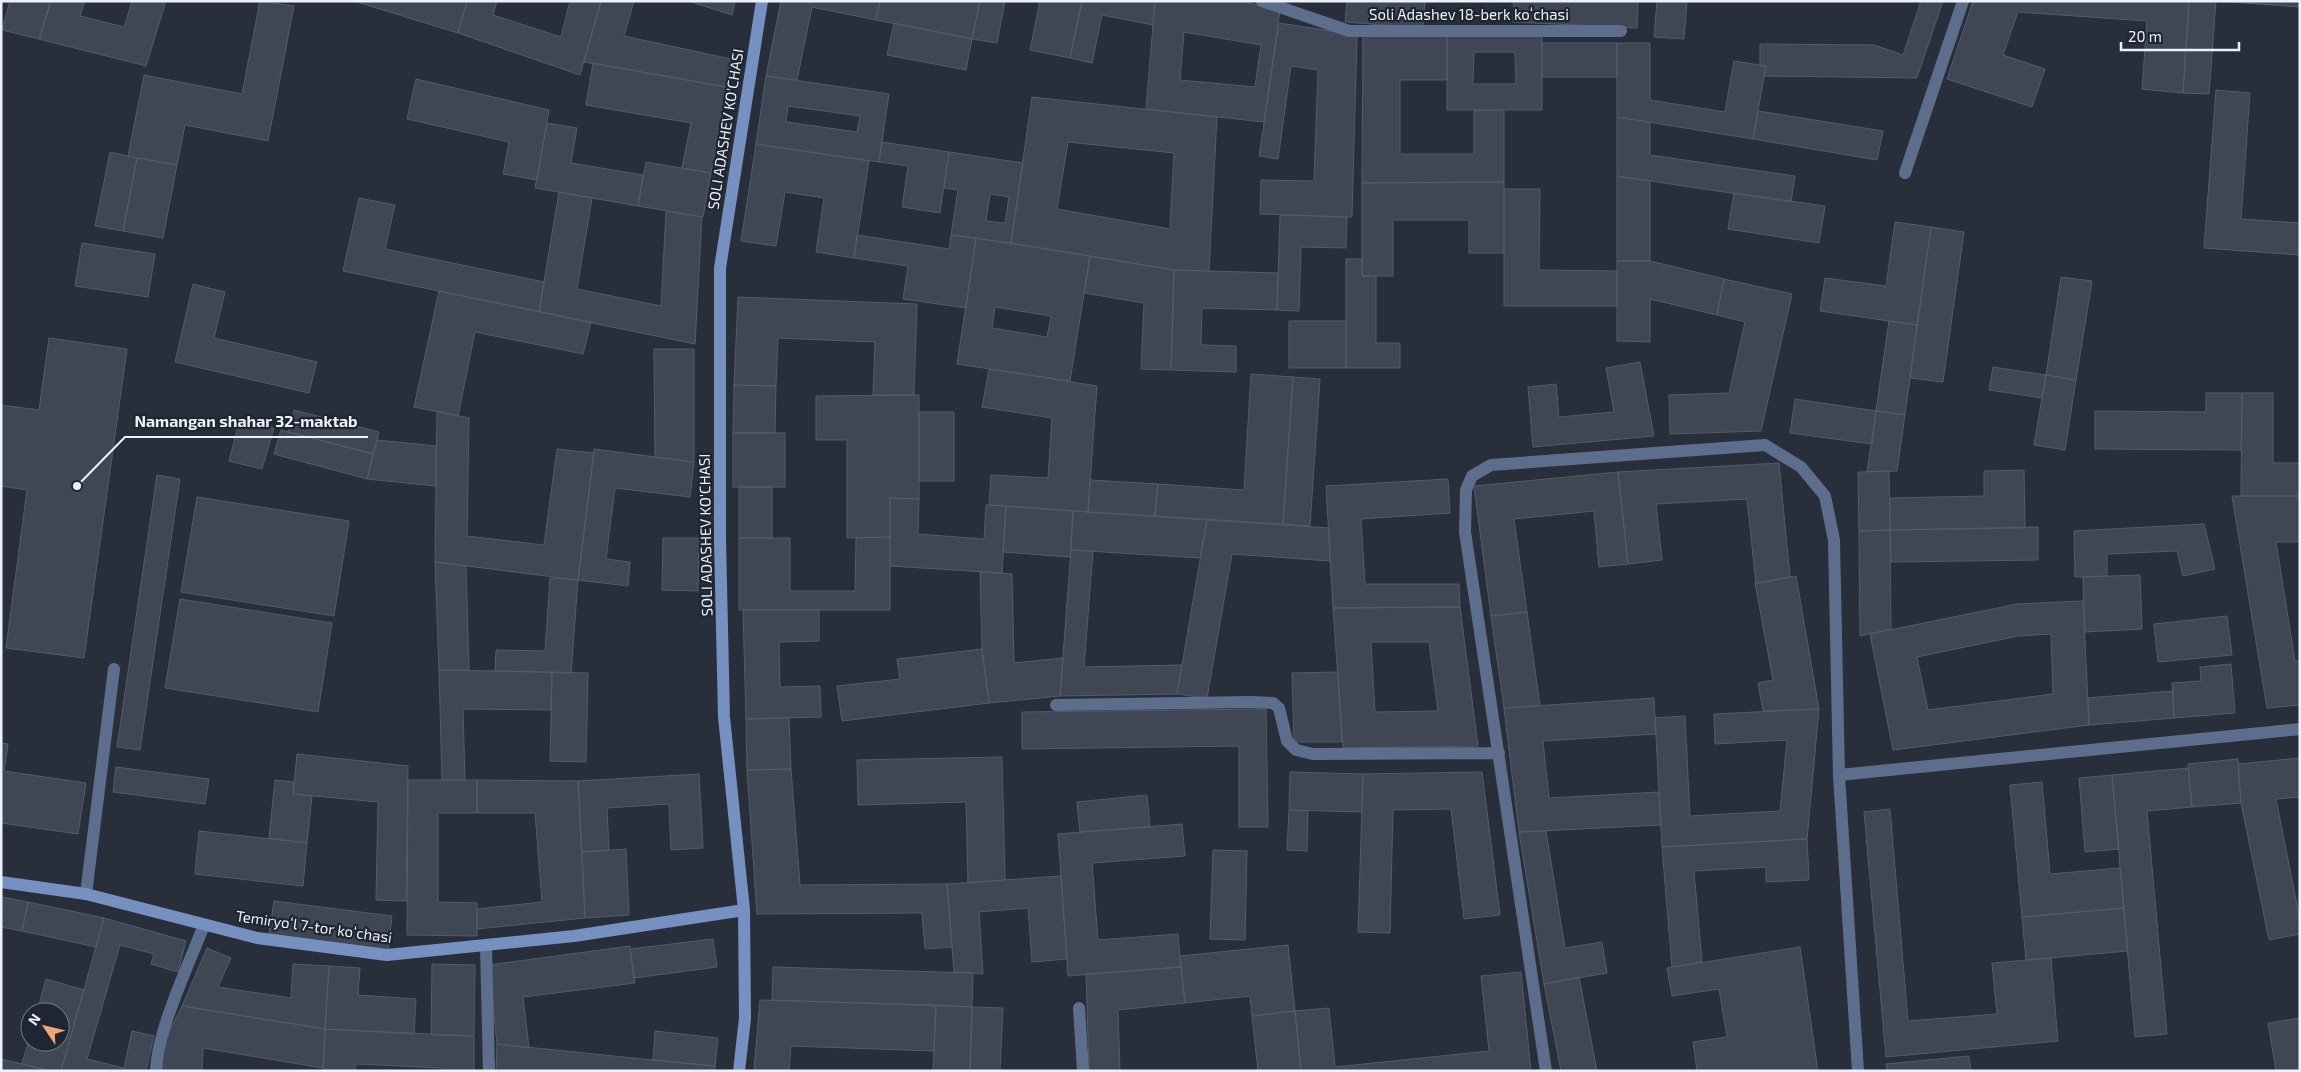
<svg xmlns="http://www.w3.org/2000/svg" width="2301" height="1072" font-family="'Exo 2',sans-serif">
<rect width="100%" height="100%" fill="#282f3b"/>
<!-- building -->
<path fill="#404754" stroke="#545c69" fill-rule="evenodd" d="M10,1H51L39,39L2,30Z
M51,1H85L80,16L124,27L132,1H166L146,66L39,39Z
M260,1L294,6L268,141L185,125L177,165L128,156L144,75L242,94Z
M354,1H467L458,33Z
M467,1H497L493,15L561,37L570,1H601L580,75L458,33Z
M601,1H634L624,36L731,59L726,87L584,62Z
M688,1H735L732,15Z
M781,1H880L876,20L812,7L797,80L766,76Z
M880,1H980L972,39L876,20Z
M980,1H1005L997,43L972,39Z
M1040,1H1082L1070,58L1030,50Z
M1082,1H1155L1153,25L1102,15L1092,63L1070,58Z
M1155,1H1240L1280,10L1264,122L1146,109ZM1184,32L1261,45L1255,87L1180,80Z
M1347,1H1425L1423,28L1345,22Z
M1514,1H1638L1637,28L1513,22Z
M1657,1H1687L1684,39L1654,37Z
M1921,1H1943L1917,78L1764,76L1766,66H1760V44L1874,45L1903,55Z
M1973,1H2189L2183,93L2142,89L2147,21L2018,12L2003,55L2045,69L2032,107L1947,79Z
M2189,1H2300V7L2216,1L2209,94L2183,93Z
M894,23L972,39L966,70L887,55Z
M1279,23L1357,35L1352,217L1260,214L1261,180L1314,181L1318,70L1291,66L1278,159L1259,156Z
M1447,34H1542V110H1447ZM1474,52H1515L1516,84H1473Z
M1447,34V80H1400V154H1474V110H1504V182L1362,183L1363,35Z
M1542,43H1617V77H1542Z
M1617,43H1650V100L1725,112L1734,61L1766,66L1753,139L1617,117Z
M593,63L726,87L711,173L682,168L691,123L586,105Z
M766,76L889,94L879,162L756,144ZM788,106L860,116L857,132L786,122Z
M416,79L549,110L537,180L503,174L509,142L407,119Z
M2216,90L2250,93L2241,219L2300,223V255L2204,248Z
M1032,97L1217,117L1209,271L1174,270L1011,243ZM1068,142L1174,153L1170,229L1057,209Z
M1758,111L1883,131L1877,160L1753,139Z
M1617,117L1650,122V155L1795,176L1791,202L1617,176Z
M547,123L577,128L571,163L643,175L638,206L535,188Z
M882,142L949,152L940,213L902,207L908,166L879,162Z
M756,144L869,161L854,258L816,252L824,198L785,192L776,246L741,241Z
M110,152L137,158L123,231L95,226Z
M949,152L1023,163L1011,243L951,235L958,190L944,188ZM990,194L1009,197L1005,223L986,221Z
M137,158L177,165L163,238L123,231Z
M646,162L711,173L703,217L638,206Z
M1617,176L1650,181V261H1617Z
M1504,182V253H1469V220H1393V276H1362V183Z
M1504,189H1540L1539,270L1617,271V306H1504Z
M559,192L592,198L577,289L661,306L666,211L702,217L695,344L539,312Z
M1734,193L1825,206L1819,243L1728,229Z
M359,198L395,205L385,249L544,282L539,312L343,271Z
M1280,215L1347,217L1346,248L1301,247L1299,311L1277,310Z
M1895,222L1931,227L1917,325L1820,311L1825,278L1886,286Z
M1931,227L1964,232L1943,382L1910,378Z
M857,235L949,249L951,235L976,238L966,308L903,299L908,266L854,258Z
M976,238L1090,256L1070,381L957,364ZM995,307L1051,316L1047,337L992,328Z
M82,243L155,254L148,297L75,286Z
M1090,256L1174,270L1171,370L1141,369L1144,303L1084,293Z
M1346,259H1362V276H1376V343H1400V368H1346Z
M1617,261H1650L1724,279L1717,315L1650,299V342L1617,341Z
M1174,270L1278,273L1277,310L1202,308L1201,345L1236,346V372L1171,370Z
M2061,277L2092,281L2076,380L2046,375Z
M1724,279L1792,294L1761,431L1670,434L1669,395L1729,393L1745,322L1717,315Z
M193,284L225,292L214,338L317,362L309,393L175,362Z
M439,291L591,322L583,354L475,332L458,416L414,407Z
M738,297L917,304L914,395H873L875,342L778,338L776,386L734,385Z
M1289,321H1346V368H1289Z
M1889,321L1917,325L1905,415L1876,411Z
M49,338L127,349L84,658L6,648L27,490L1,486V405L39,410Z
M654,349H694V462L655,457Z
M1640,362L1654,436L1533,447L1528,387L1556,384L1559,417L1614,412L1606,368Z
M1993,367L2046,375L2042,398L1989,390Z
M989,369L1097,386L1088,512L989,505L991,475L1048,478L1052,418L982,407Z
M1251,374L1293,377L1283,524L1155,516L1158,484L1244,490Z
M2046,375L2076,380L2065,450L2034,445Z
M1293,377L1320,379L1310,526L1283,524Z
M734,385L776,386L775,433H733Z
M2206,393H2242L2241,450L2095,449V411L2206,412Z
M2242,393H2273V463H2300V496H2241Z
M919,395V499L890,498V537L847,538V440H816V396Z
M1795,399L1876,411L1872,444L1790,433Z
M294,410L379,432L373,454L288,432Z
M437,411L469,418L467,536L544,545L557,449L594,453L578,580L435,562Z
M1876,411L1905,415L1897,471L1867,472Z
M919,412H954V481H919Z
M240,419L274,428L262,469L229,461Z
M281,430L373,454L367,479L274,454Z
M733,433H785V487H733Z
M377,440L436,446V486L367,479Z
M594,449L694,462L690,497L615,488L606,559L630,562L628,586L578,580Z
M1779,463L1790,577L1756,584L1747,499L1656,504L1662,560L1628,564L1618,472Z
M2024,470L2025,528L1890,530V498L1984,496V471Z
M1889,471L1890,530L1859,531L1858,472Z
M1618,472L1628,564L1599,567L1594,511L1514,519L1527,612L1491,616L1474,486Z
M157,475L180,479L140,750L117,747Z
M1448,479L1450,513L1361,519L1365,584H1459L1460,607L1333,608L1326,486Z
M1090,480L1158,484L1155,516L1088,512Z
M739,487H772V538H739Z
M2232,496H2300V542H2276L2295,661H2300V705L2267,708Z
M197,497L349,521L334,616L181,592Z
M890,498L919,499L918,534L984,539L986,505L1006,506L1002,573L890,566Z
M1006,506L1073,511L1070,557L1003,552Z
M1073,511L1207,520L1200,558L1071,550Z
M1207,520L1329,528L1330,561L1232,554L1207,698L1177,694Z
M2204,524L2215,569L2183,576L2177,551L2107,554V576L2075,577L2074,531Z
M2038,527V560L1891,562L1890,530Z
M1890,530L1891,629L1860,636L1859,531Z
M890,537V610H739V538H790V591H855L856,538Z
M663,538H699L698,591L662,590Z
M1071,550L1093,551L1084,667L1182,665L1177,694L1060,696Z
M435,562L466,566L469,670H439Z
M980,572L1012,574L1014,663L1063,658L1060,696L989,703L982,649Z
M2140,575L2142,629L2085,632L2083,577Z
M1796,576L1819,709L1763,711L1758,683L1773,680L1755,583Z
M550,578L578,580L571,673L495,671L496,650L545,651Z
M180,599L332,623L318,712L165,688Z
M2083,601L2089,725L1893,750L1870,634L2017,604ZM2051,634L2053,694L1928,710L1917,657L2018,636Z
M1460,607L1478,746L1343,748L1333,608ZM1371,642H1429L1438,711L1375,712Z
M743,610H819V641L779,642L780,687L820,686L821,717L746,719Z
M1527,612L1540,706L1504,708L1491,616Z
M2227,616L2232,655L2158,662L2154,624Z
M982,649L989,703L842,721L837,686L900,679L897,659Z
M2231,664L2235,713L2174,718L2172,683L2201,681L2200,667Z
M439,670L552,672L551,710L463,709L465,780H442Z
M552,672L588,673L586,762L550,761Z
M1338,672L1342,742H1294L1292,673Z
M2173,691L2174,718L2089,725L2088,698Z
M1654,698L1656,734L1543,741L1549,798L1659,792L1661,825L1519,832L1504,708Z
M1266,709L1268,827H1239V746L1022,749V712Z
M1819,709L1807,839L1662,847L1655,718L1685,716L1690,816L1780,811L1787,740L1715,744L1714,714Z
M789,718L791,769L747,770L746,719Z
M1,743L8,744L4,771L86,783L78,834L1,823Z
M297,754L408,766L406,901L376,900L378,802L293,794Z
M1002,757L1005,880L968,883L966,802L858,805L857,760Z
M2300,758V797L2276,799L2300,920V934L2269,940L2241,803L2238,764Z
M2238,759L2241,803L2192,807L2188,764Z
M116,767L209,779L205,804L113,792Z
M2188,768L2192,807L2147,811L2167,1034L2135,1037L2112,775Z
M791,769L800,885L947,884L952,947L925,949L922,913L757,914L747,770Z
M1290,772L1363,774L1362,812L1289,810Z
M1482,772L1500,915L1464,919L1451,809L1393,810L1390,933L1358,932L1363,774Z
M699,774L703,848L671,850L669,804L607,808L609,850L582,852L578,781Z
M2112,775L2119,849L2085,852L2079,778Z
M275,780L294,782L293,794L312,796L307,843L269,838Z
M408,780H477V813H438V902L477,903V936L407,935Z
M477,780L578,781L585,918L477,929V909L542,902L535,813H477Z
M2042,782L2050,874L2120,868L2124,908L2022,917L2010,785Z
M1147,795L1150,827L1080,832L1077,802Z
M1890,809L1908,1021L1997,1014L1992,963L2051,958L2058,1041L1886,1057L1864,812Z
M1289,810L1308,811L1307,851L1287,850Z
M1182,824L1185,856L1092,863L1098,940L1178,934L1181,967L1068,976L1058,834Z
M199,831L307,843L303,886L195,874Z
M1546,831L1565,948L1602,942L1607,973L1544,984L1519,832Z
M1807,839L1809,880L1766,882V867L1694,871L1702,962L1672,967L1662,847Z
M626,849L629,915L585,918L582,852Z
M1213,850L1247,851L1245,940L1210,939Z
M1061,876L1067,959L1032,962L1028,908L979,912L983,974L954,972L947,884Z
M2,897L28,902L22,931L1,927Z
M274,901L392,916L388,950L269,934Z
M28,902L104,918L96,947L22,931Z
M2124,908L2128,951L2026,960L2022,917Z
M104,918L186,941L178,972L151,964L154,954L120,945L87,1059L124,1068L132,1031L154,1036L146,1071H61Z
M713,939L717,967L634,978L630,949Z
M1288,945L1295,1011L1252,1016L1250,996L1185,1003L1180,956Z
M630,946L635,983L523,997L529,1048L497,1044L489,965Z
M1800,947L1818,1071H1697L1693,1042L1727,1037L1719,989L1672,996L1667,968Z
M207,948L231,958L218,987L291,998L293,964L329,966L325,1029L182,1006Z
M432,964L475,965L474,1036L431,1035Z
M329,966L360,968L358,995L416,999L414,1034L325,1029Z
M773,967L973,973L972,1007L772,1000Z
M1181,967L1185,1003L1118,1010L1120,1071H1089L1086,974Z
M1521,972L1531,1071H1301L1295,1011L1329,1008L1335,1067L1489,1051L1481,976Z
M1579,977L1597,1071H1561L1544,984Z
M46,979L84,990L61,1071H50L22,1064L30,1036V1042H60V1012H37Z
M760,1000L936,1005L934,1051L791,1046L789,1071H754Z
M936,1005L972,1007L970,1071H933Z
M182,1006L325,1029L323,1068L203,1048L202,1071H162V1046Z
M972,1007L1003,1008L1000,1071H970Z
M1295,1011L1301,1071H1258L1252,1016Z
M2300,1018V1071H2276L2268,1023Z
M325,1029L474,1036V1071H442V1068L356,1064L355,1071H323Z
M655,1031L718,1038L715,1066L653,1060Z
M497,1044L653,1060L715,1066V1071H496Z
M1969,1056L1971,1071H1887L1886,1064Z
M1,1059L22,1064L50,1071H1Z"/>
<g fill="none" stroke-linecap="round" stroke-linejoin="round">
<!-- lane -->
<path stroke="#5d6e8d" stroke-width="12" d="M86,894L114,669"/>
<!-- street -->
<path stroke="#5d6e8d" stroke-width="12" d="M1262,1L1349,31H1621
M1905,173L1963,1
M1056,705L1251,702L1273,703L1279,708L1287,741L1296,750L1313,754L1499,753
M1839,775L2300,729
M486,947L489,1071
M1079,1008L1083,1071
M156,1071C157,1031 189,964 204,925
M1546,1071L1465,532L1466,490L1472,476L1491,465L1765,445L1801,467L1825,496L1834,540L1839,775L1858,1071"/>
<!-- secondary -->
<path stroke="#7691c1" stroke-width="12" d="M1,882L86,894L257,938L387,955L574,936L744,910
M739,1071L745,1018L744,910L724,717L720,540V268L762,1"/>
</g>
<g text-anchor="middle" dominant-baseline="central" stroke-width="4.5" stroke-linejoin="round" paint-order="stroke">
<!-- street labels -->
<g font-size="15" fill="#edf2fa" stroke="#1f2531">
<text x="1469" y="14">Soli Adashev 18-berk koʻchasi</text>
<text transform="translate(725 129) rotate(-81)">SOLI ADASHEV KO'CHASI</text>
<text transform="translate(705 535) rotate(-91)">SOLI ADASHEV KO'CHASI</text>
<text transform="translate(314 926) rotate(8)">Temiryoʻl 7-tor koʻchasi</text>
</g>
</g>
<!-- callouts -->
<path fill="none" stroke="#edf2fa" stroke-width="2" d="M77 486L125 437H368"/>
<circle fill="#edf2fa" stroke="#1f2531" stroke-width="2" cx="77" cy="486" r="5"/>
<g font-size="16" text-anchor="middle" font-weight="bold" fill="#edf2fa" stroke="#1f2531" stroke-width="4.5" stroke-linejoin="round" paint-order="stroke">
<text x="246" y="427">Namangan shahar 32-maktab</text>
</g>
<!-- border -->
<rect width="2301" height="1072" fill="none" stroke="#edf2fa" stroke-width="5"/>
<!-- north arrow -->
<g transform="translate(45 1027) rotate(305)"><circle r="24" fill="#1f2531" stroke="#717781"/>
<path d="M0-4L9 19L0 12L-9 19Z" fill="#efa376"/>
<text y="-8" font-size="14" font-weight="bold" text-anchor="middle" fill="#edf2fa">N</text>
</g>
<!-- scale -->
<path d="M2121 42v8h118v-8" fill="none" stroke="#edf2fa" stroke-width="2.5"/>
<text x="2128" y="42" font-size="15" fill="#edf2fa" stroke="#1f2531" stroke-width="4" paint-order="stroke">20 m</text>
</svg>
